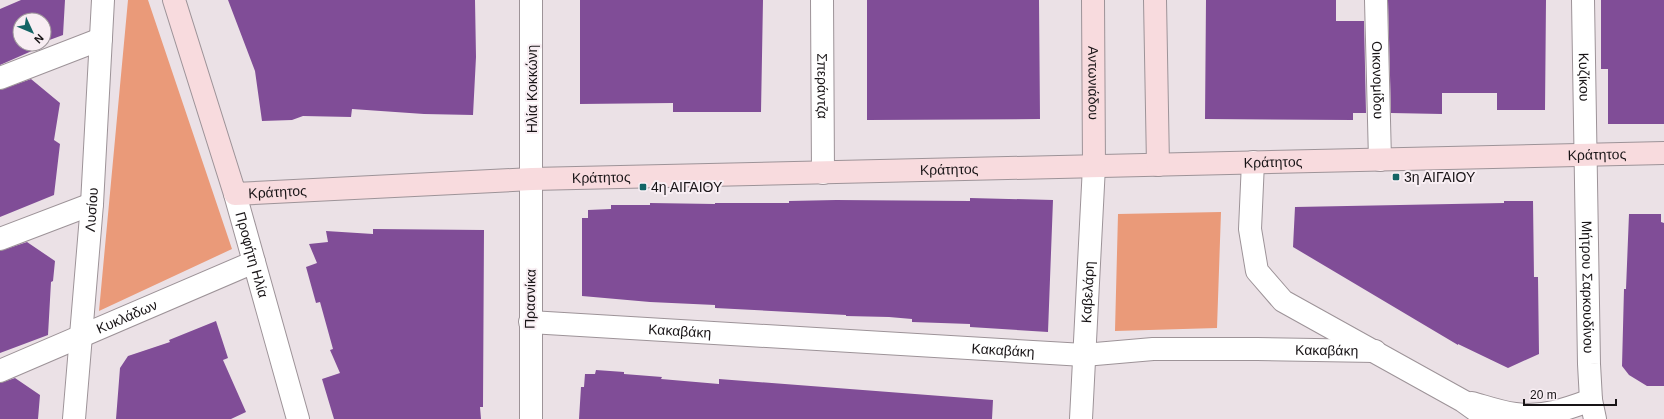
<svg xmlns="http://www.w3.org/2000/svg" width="1664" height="419" font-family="Arial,sans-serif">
<rect width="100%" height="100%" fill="#ebe1e6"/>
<!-- green -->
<path fill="#ea9a79" d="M128,0H148L232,249L99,311Z
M1221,212L1217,328L1115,331L1118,214Z"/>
<!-- building -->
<path fill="#804d97" d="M21,0H65L63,35L44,42V20H20V44H39L32,46L34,50L0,65V9Z
M228,0H475L476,57L473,115L424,114L352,109L351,117L303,116L292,120L262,121L255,71Z
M580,0H763L761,112H673V103L580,104Z
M867,0H1039L1040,119L867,120Z
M1206,0H1336V21H1364L1366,113H1353V120L1205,119Z
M1388,0H1546L1545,110H1497V93H1442V114L1391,113Z
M1601,0H1664V124H1608V69H1601Z
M31,79L60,103L54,140L60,144L54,195L0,217V90Z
M970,198L1053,200L1048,332L970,327V324L912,322V319L889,317L846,316V315L715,308V305L650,302L582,296V218H588V210L611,209V205H650V203L715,204V203H789V201L836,200L970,201Z
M1504,201H1533L1534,277H1538L1539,354L1508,368L1458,344V345L1293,247L1295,207L1504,203Z
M1629,214H1661V222L1664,223V386H1647L1629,375L1622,366L1624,289H1626Z
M373,229L484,230L483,407H480L481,419H334L322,379L340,373L330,350L333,349L320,302L316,303L306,267L317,263L309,244L328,242L326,231L373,234Z
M27,242L55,261L53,281L51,282L48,335L0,353V251Z
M216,321L228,358L223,360L246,412L231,419H116L120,368L128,356L170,342L169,340Z
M596,370L624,372V374L662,377L661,379L719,384V379L993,400L992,419H579L581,387H584L585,374H595Z
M15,378L40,395L38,419H0V383Z"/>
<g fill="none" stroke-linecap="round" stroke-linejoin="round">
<defs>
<g id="street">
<path id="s1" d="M822,0L823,173"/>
<path id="s2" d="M1376,0L1380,160"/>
<path id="s3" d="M1583,0L1589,364L1591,400L1595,419"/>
<path d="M0,78L101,39"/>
<path d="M1253,162L1250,229L1257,271L1283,301L1463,401L1488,419"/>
<path id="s4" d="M235,194L298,419"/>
<path d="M0,239L92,204"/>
<path id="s5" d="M530,322L1084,355L1153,349H1257L1375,351"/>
<path id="s6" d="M0,371L254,262"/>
<path d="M1472,403C1486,407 1500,412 1515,414C1541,418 1567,409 1591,400"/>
<path id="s7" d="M74,419L92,204L103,0"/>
<path d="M531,419V0"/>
<path id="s8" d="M1081,419L1094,166"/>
</g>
<g id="secondary">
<path id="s9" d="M174,0L235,194L532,179L1664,153"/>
<path id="s10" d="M1093,0L1094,166"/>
<path d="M1155,0L1158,165"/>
</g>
</defs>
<!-- street casing -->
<use href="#street" stroke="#9d9398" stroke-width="24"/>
<!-- secondary casing -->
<use href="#secondary" stroke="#9d9398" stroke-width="24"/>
<!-- street -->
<use href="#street" stroke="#fff" stroke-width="22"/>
<!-- secondary -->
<use href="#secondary" stroke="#f8dbde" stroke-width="22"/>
</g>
<!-- markers -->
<g fill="#146465" stroke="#f8eef3" stroke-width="1.5">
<rect x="1392" y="173" width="8" height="8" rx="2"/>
<rect x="639" y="183" width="8" height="8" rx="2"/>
</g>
<g text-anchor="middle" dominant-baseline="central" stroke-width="4" stroke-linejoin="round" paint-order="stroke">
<!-- street labels -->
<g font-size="14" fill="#181416" stroke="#f8eef3">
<text stroke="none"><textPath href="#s3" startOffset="77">Κυζίκου</textPath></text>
<text stroke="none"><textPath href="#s2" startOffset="80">Οικονομίδου</textPath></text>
<text stroke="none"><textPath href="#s10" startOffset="83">Αντωνιάδου</textPath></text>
<text stroke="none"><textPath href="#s1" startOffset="86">Σπεράντζα</textPath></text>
<text transform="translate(532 89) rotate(-90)">Ηλία Κοκκώνη</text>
<text stroke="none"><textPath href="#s9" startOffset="1566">Κράτητος</textPath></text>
<text stroke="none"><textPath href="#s9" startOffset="1242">Κράτητος</textPath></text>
<text stroke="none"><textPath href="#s9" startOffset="918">Κράτητος</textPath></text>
<text stroke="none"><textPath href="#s9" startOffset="570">Κράτητος</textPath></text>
<text stroke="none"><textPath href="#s9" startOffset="246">Κράτητος</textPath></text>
<text stroke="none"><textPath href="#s7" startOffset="210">Λυσίου</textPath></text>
<text stroke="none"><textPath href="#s4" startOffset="63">Προφήτη Ηλία</textPath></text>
<text stroke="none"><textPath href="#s3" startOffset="287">Μήτρου Σαρκουδίνου</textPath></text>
<text stroke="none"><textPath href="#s8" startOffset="127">Καβελάρη</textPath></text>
<text transform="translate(530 299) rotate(-89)">Πρασνίκα</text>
<text stroke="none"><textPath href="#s6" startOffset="138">Κυκλάδων</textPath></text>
<text stroke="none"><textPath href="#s5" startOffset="150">Κακαβάκη</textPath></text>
<text stroke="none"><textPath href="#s5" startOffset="474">Κακαβάκη</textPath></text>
<text stroke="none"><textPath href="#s5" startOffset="798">Κακαβάκη</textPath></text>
</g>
<!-- poi labels -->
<g font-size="14" fill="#181416" stroke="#f8eef3" text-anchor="start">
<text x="1404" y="177">3η ΑΙΓΑΙΟΥ</text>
<text x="651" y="187">4η ΑΙΓΑΙΟΥ</text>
</g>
</g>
<!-- north arrow -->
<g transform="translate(32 32) rotate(134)"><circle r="19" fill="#f8eef3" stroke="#9e979b"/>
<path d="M0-3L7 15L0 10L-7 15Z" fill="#146465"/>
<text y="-6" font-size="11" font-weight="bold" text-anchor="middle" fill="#181416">N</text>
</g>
<!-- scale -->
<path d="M1524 399v6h92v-6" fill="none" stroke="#181416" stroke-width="2"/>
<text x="1530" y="399" font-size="12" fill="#181416" stroke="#f8eef3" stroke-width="3" paint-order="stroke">20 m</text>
</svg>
